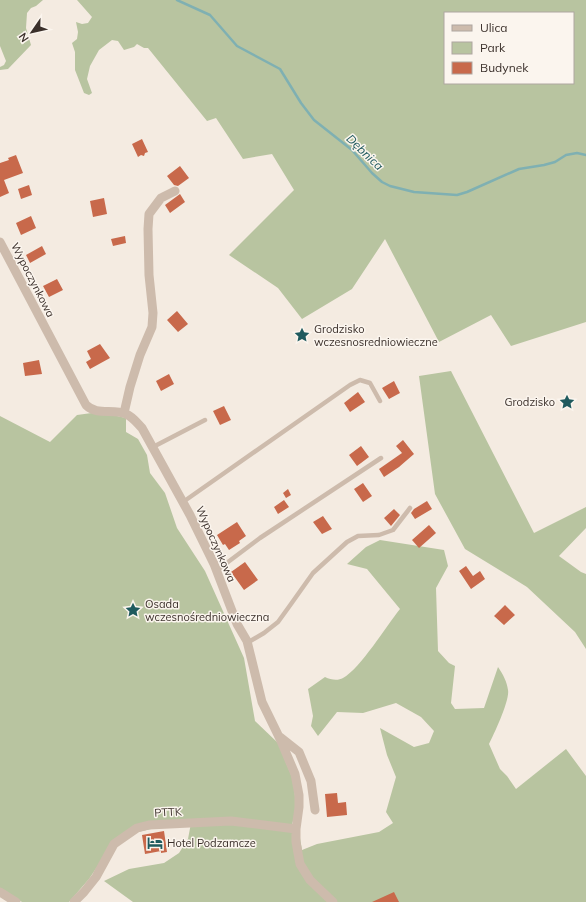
<svg xmlns="http://www.w3.org/2000/svg" width="586" height="902" font-family="Mulish,sans-serif">
<rect width="100%" height="100%" fill="#f4ebe1"/>
<!-- green -->
<path fill="#b8c4a0" fill-rule="evenodd" d="M0,0H43L36,6L31,8L27,13L26,28L31,45L8,69L0,70V67L4,65L6,61L0,46Z
M77,0H586V322L511,346L491,315L439,342L385,239L352,289L302,319L278,288L229,255L294,190L272,154L243,159L216,118L207,121L148,48H144L137,44L134,47L124,50L118,41L112,40L99,50L90,66L87,79L92,93L89,95L84,93L75,70V52L72,43L77,39L78,32L76,22L82,24L88,23L92,17ZM445,13H573V83H445Z
M451,371L534,533L586,507V528L559,556L581,572L586,574V649L575,632L527,587L465,549L435,494L419,376Z
M99,412L126,418V432L138,439L147,455L150,473L165,493L177,528L205,571L244,658L255,721L278,743L294,782L296,812L292,824L287,825L181,822L117,837L89,879L69,902H22L0,888V416L50,442L77,415Z
M380,540L444,550L448,566L436,588L438,651L449,663L455,666L451,703L455,709L484,708L498,667C503,674 507,682 508,690C510,700 494,734 489,744L500,769L507,776L516,789L566,749L586,776V902H133L104,881L129,869L164,863L179,853L188,839L191,823L220,821L299,832L302,850L317,844L379,832L393,823L386,812L396,777L387,755L380,728L414,747L429,743L434,731L421,717L396,703L363,713L337,712L318,736L311,726L313,716L308,689L325,677C331,680 338,681 343,678C360,669 387,625 400,609L367,569L347,564L366,547Z"/>
<g fill="none" stroke-linecap="round" stroke-linejoin="round">
<!-- stream -->
<path stroke="#7fb0b2" stroke-width="2.5" d="M177,0L210,15L237,46L280,69L301,103L314,120L352,150L372,173L382,182L390,186L414,192L457,195L467,192L519,169L544,165L555,162L566,155L577,153L586,155"/>
</g>
<!-- building -->
<path fill="#c8694b" d="M142,139L148,152L145,153L144,156L141,155L138,157L132,144Z
M16,155L23,173L4,180L9,193L0,197V163L9,160L8,158Z
M180,166L189,178L178,186L174,185L167,176Z
M29,185L32,195L21,199L18,189Z
M180,194L185,202L170,213L165,205Z
M104,198L107,214L93,217L90,201Z
M31,216L36,228L21,235L16,223Z
M125,236L126,243L113,246L111,239Z
M42,246L46,254L30,263L26,255Z
M57,279L63,290L49,297L43,286Z
M177,311L188,324L178,332L167,320Z
M100,344L110,358L90,369L86,362L91,359L87,351Z
M39,360L42,374L25,376L23,363Z
M169,374L174,384L161,391L156,381Z
M394,381L400,393L389,399L382,388Z
M358,392L365,402L350,412L344,403Z
M224,406L231,420L220,425L213,411Z
M403,440L414,454L399,467L384,477L379,469L402,453L396,446Z
M361,446L369,457L357,466L349,455Z
M363,483L372,496L363,502L354,489Z
M288,489L291,495L286,498L283,493Z
M284,500L289,507L278,514L274,507Z
M427,501L432,509L415,519L411,513L414,509Z
M394,509L400,515L391,526L384,518Z
M323,516L332,529L322,534L313,522Z
M237,522L246,536L239,541L240,543L229,550L225,544L223,545L217,535Z
M429,525L436,533L419,548L412,540Z
M245,562L258,580L244,590L231,572Z
M466,566L473,576L480,571L485,579L471,589L459,571Z
M505,605L515,615L504,625L494,616Z
M337,793L338,803L346,802L347,815L327,817L325,794Z
M164,831L167,852L161,853V851L145,854L142,835Z
M394,892L399,902H372Z"/>
<g fill="none" stroke-linecap="round" stroke-linejoin="round">
<!-- service -->
<path stroke="#cdbbac" stroke-width="4.5" d="M153,447L205,420
M183,502L350,385L360,380L370,383L380,401
M216,571L260,538L381,458
M247,643L264,633L278,622L291,604L313,573L347,542L358,536L379,535L393,530L410,508"/>
<!-- minor -->
<path stroke="#cdbbac" stroke-width="9" d="M0,242L86,405C97,416 113,408 126,414C133,417 137,423 142,428L190,515L214,564L237,624L247,641L262,702L281,741L295,774L299,795V807L296,829V842L300,864L310,880L333,902
M124,413L130,387L140,355L152,327L153,313L149,275L148,229L149,214L161,198L175,191
M280,737L299,752L311,781L315,810
M0,892L16,902
M74,902L84,892L96,877L114,844L137,828L149,825L231,821L296,829"/>
</g>
<!-- icons -->
<defs>
<symbol id="sight-bare" viewBox="-9 -9 18 18"><path d="M0-6L1.8-2.2L6-1.7L2.9 1.2L3.7 5.4L0 3.3L-3.7 5.4L-2.9 1.2L-6-1.7L-1.8-2.2Z" fill="#1f5a5e" stroke="#fbf5ee" stroke-width="2.5" paint-order="stroke"/></symbol>
<symbol id="hotel-bare" viewBox="-9 -9 18 18"><path d="M-6-4.5h1.5V1H6V5H4.5V3h-9V5H-6ZM-4 0a1.8 1.8 0 1 1 3.6 0ZM.5 0V-2.5h3Q6-2.5 6 0Z" fill="#1f5a5e" stroke="#fbf5ee" stroke-width="2.5" paint-order="stroke"/></symbol>
</defs>
<g fill-rule="evenodd">
<use href="#sight-bare" x="291" y="324" width="22" height="22"/>
<use href="#sight-bare" x="556" y="391" width="22" height="22"/>
<use href="#sight-bare" x="122" y="599" width="22" height="22"/>
<use href="#hotel-bare" x="144" y="832" width="22" height="22"/>
</g>
<g text-anchor="middle" dominant-baseline="central" stroke-width="3" stroke-linejoin="round" paint-order="stroke">
<!-- street labels -->
<g font-size="11" fill="#3b302b" stroke="#fbf5ee">
<text transform="translate(33 280) rotate(63)">Wypoczynkowa</text>
<text transform="translate(216 544) rotate(66)">Wypoczynkowa</text>
<text transform="translate(168 812) rotate(-3)">PTTK</text>
</g>
<!-- poi labels -->
<g font-size="11" fill="#3b302b" stroke="#fbf5ee" text-anchor="start">
<text x="314" y="329">Grodzisko<tspan x="314" dy="13">wczesnosredniowieczne</tspan></text>
<text x="555" y="402" text-anchor="end">Grodzisko</text>
<text x="145" y="604">Osada<tspan x="145" dy="13">wczesnośredniowieczna</tspan></text>
<text x="167" y="843">Hotel Podzamcze</text>
</g>
<!-- water labels -->
<g font-size="12" font-style="italic" fill="#1f5a5e" stroke="#fbf5ee">
<text transform="translate(365 152) rotate(44)">Dębnica</text>
</g>
</g>
<!-- legend -->
<rect x="444" y="12" width="130" height="72" fill="#fbf5ee" stroke="#aea6a0"/>
<rect x="452" y="25" width="20" height="6" fill="#cdbbac" stroke="#aea6a0"/>
<text x="480" y="32" font-size="12" fill="#3b302b">Ulica</text>
<rect x="452" y="42" width="20" height="12" fill="#b8c4a0" stroke="#aea6a0"/>
<text x="480" y="52" font-size="12" fill="#3b302b">Park</text>
<rect x="452" y="62" width="20" height="12" fill="#c8694b" stroke="#aea6a0"/>
<text x="480" y="72" font-size="12" fill="#3b302b">Budynek</text>
<!-- north arrow -->
<g transform="translate(32 32) rotate(236)" stroke="#fbf5ee" stroke-width="3" paint-order="stroke">
<path d="M0-3L7 15L0 10L-7 15Z" fill="#3b302b"/>
<text y="-6" font-size="11" font-weight="bold" text-anchor="middle" fill="#3b302b">N</text>
</g>
</svg>
